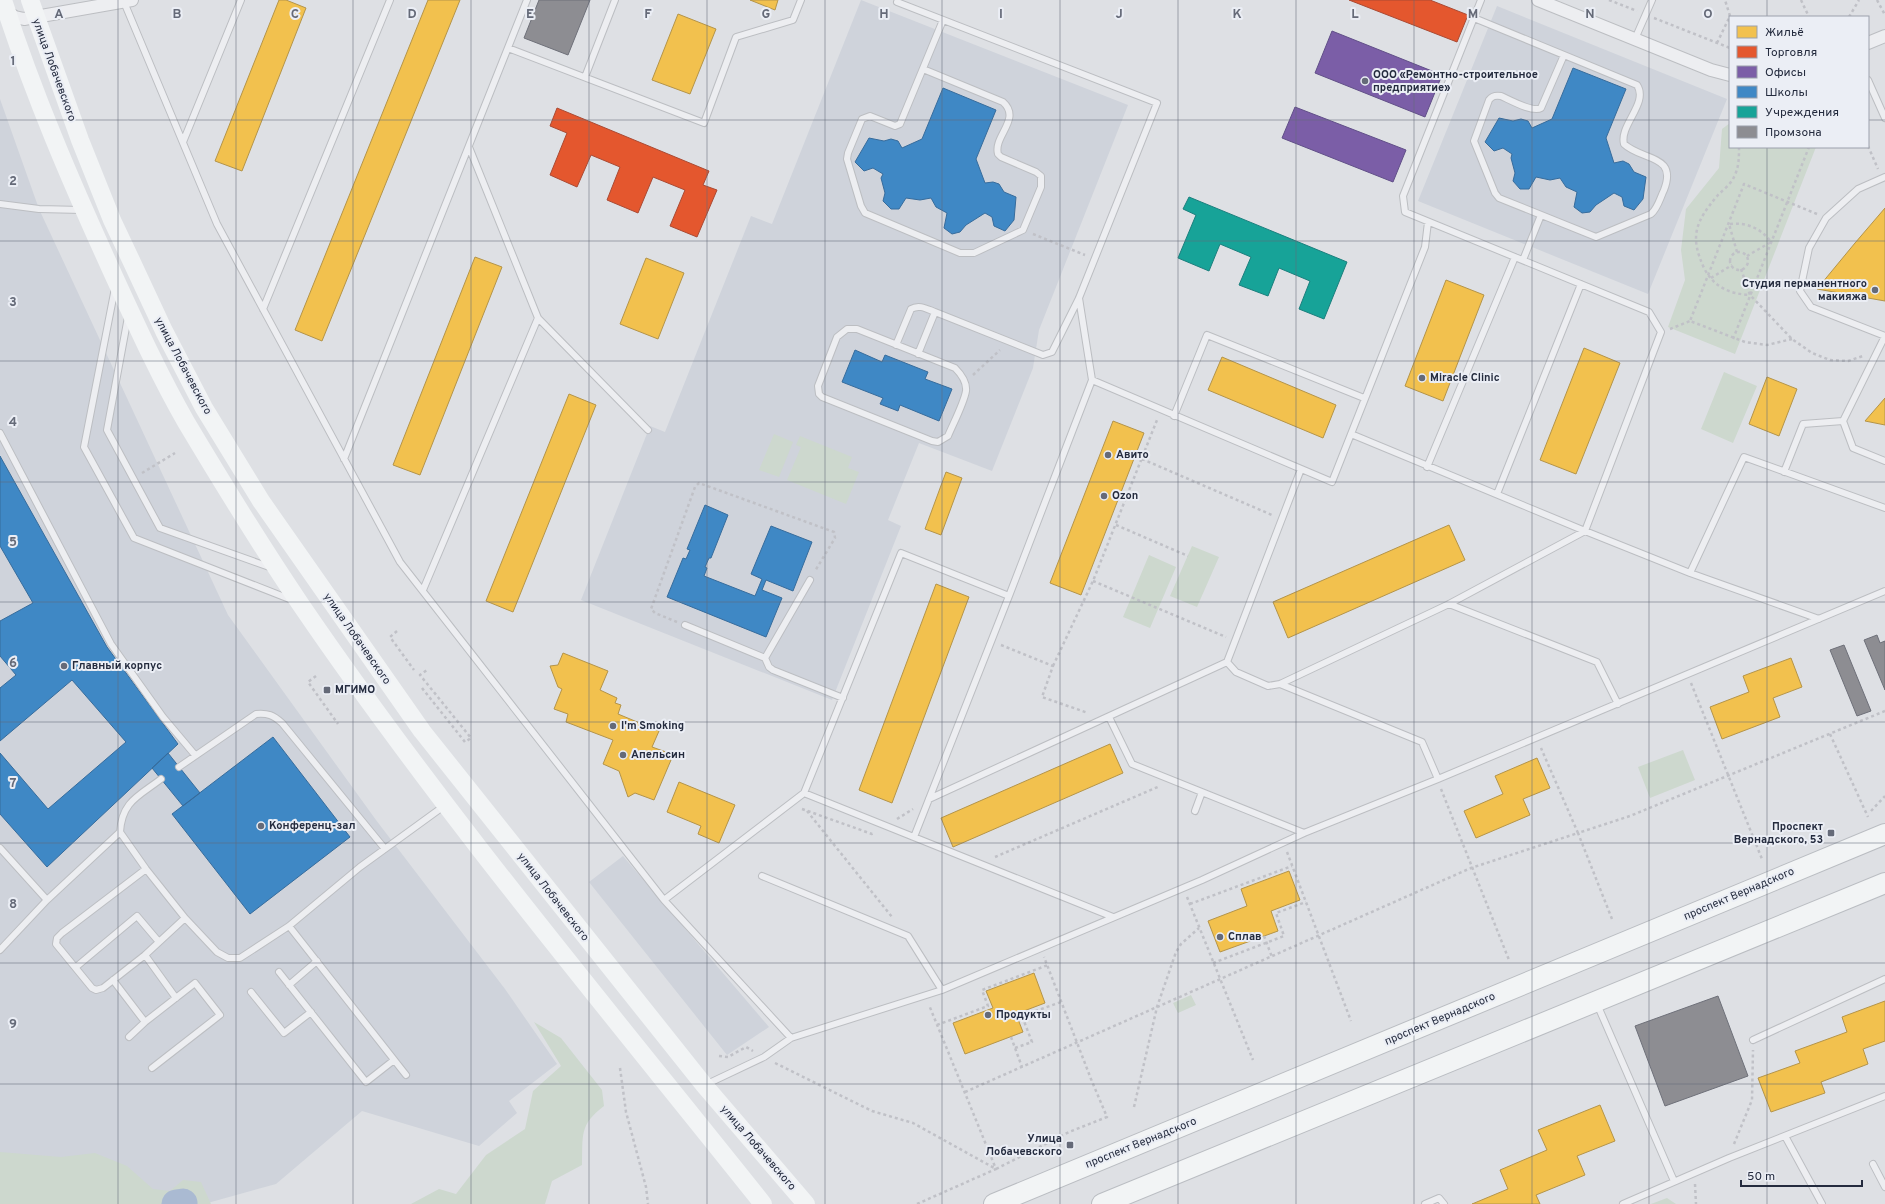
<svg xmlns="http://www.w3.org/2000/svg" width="1885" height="1204" font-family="Overpass,sans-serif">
<rect width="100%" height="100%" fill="#dee0e4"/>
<!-- built -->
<path fill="#cfd3db" d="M861,0L1128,105L1039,330L1033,368L992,471L919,443L888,520L901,526L832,700L581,600L650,426L665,432L751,216L772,224Z
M1497,6L1727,99L1648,294L1418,201Z
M0,99L39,209L228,615L376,820L505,989L557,1064L509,1101L517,1113L479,1146L362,1111L276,1184L204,1204H0Z
M623,856L769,1027L727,1055L589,882Z"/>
<!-- green -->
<path fill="#cdd8ce" d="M1730,123V147H1816L1735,354L1668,327L1685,280L1681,250L1686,209L1719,168L1722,129Z
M1724,372L1757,386L1733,443L1701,429Z
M774,434L793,442L779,477L759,470Z
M800,436L852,457L848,468L859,472L846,504L787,480L801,447L796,445Z
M1192,546L1219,557L1197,607L1170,596Z
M1149,555L1176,567L1150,628L1123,617Z
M1683,750L1695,780L1650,798L1638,767Z
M1191,995L1196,1005L1178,1013L1173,1003Z
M534,1022L561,1038L602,1090L604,1106C579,1125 583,1135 582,1165L552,1181L545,1204H411L439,1189L456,1194L486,1155L525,1129L533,1091L561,1066Z
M0,1152L61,1157L95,1153L127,1166L153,1189L170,1191L183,1180L201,1182L211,1204H0Z
M1667,1198L1676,1204H1651Z"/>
<!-- homes -->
<path fill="#f2c14e" stroke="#b49449" d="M279,0H286L306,8L242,171L215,161Z
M428,0H460L322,341L295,330Z
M750,0H778L775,10Z
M678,14L716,29L690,94L652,80Z
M1885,208V301L1817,289L1855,243Z
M475,257L502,267L420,475L393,465Z
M646,258L684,273L658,339L620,324Z
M1446,280L1484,295L1443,401L1405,386Z
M1584,348L1620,363L1576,474L1540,460Z
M1222,357L1336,405L1323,438L1208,390Z
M1767,377L1797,389L1779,436L1749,424Z
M569,394L596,405L513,612L486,601Z
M1885,398V425L1865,421Z
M1113,421L1144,433L1081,595L1050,583Z
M946,472L962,478L941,535L925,529Z
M1449,525L1465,560L1288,638L1273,602Z
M936,584L969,597L892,803L859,790Z
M563,653L608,671L600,690L617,698L615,703L621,705L618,714L659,731L652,747L666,752L664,756L671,760L654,800L635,793L628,797L619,771L603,764L613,740L566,722L568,714L554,709L562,689L558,687L550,666L558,665Z
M1791,658L1802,687L1773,698L1780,717L1722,739L1710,707L1749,692L1743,676Z
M1110,744L1123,773L953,847L941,818Z
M1537,758L1550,788L1523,799L1530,815L1476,838L1464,811L1503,794L1495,776Z
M679,782L735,805L719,843L698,834L701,826L667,812Z
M1289,871L1300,900L1271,911L1278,931L1220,952L1208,921L1247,906L1241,889Z
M1034,973L1045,1003L1016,1014L1023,1032L965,1054L953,1023L993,1008L986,991Z
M1885,1001V1041L1863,1049L1868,1064L1821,1082L1825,1093L1771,1112L1758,1078L1800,1063L1795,1051L1847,1032L1842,1017Z
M1600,1105L1615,1141L1577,1156L1585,1175L1536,1195L1540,1204H1472L1508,1189L1500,1170L1547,1150L1538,1130Z"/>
<!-- shops -->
<path fill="#e4572e" stroke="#aa4a33" d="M1349,0H1430L1468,15L1457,42Z
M557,108L709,171L703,185L717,190L697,237L670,226L685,190L653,177L638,213L607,200L620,167L591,155L577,187L550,175L567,133L550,126Z"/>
<!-- offices -->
<path fill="#7b5ea7" stroke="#614f88" d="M1332,31L1442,75L1425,117L1315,73Z
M1295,107L1406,150L1393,182L1282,138Z"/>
<!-- schools -->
<path fill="#3f88c5" stroke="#376c9c" d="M1573,68L1626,89L1606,138L1614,163L1623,161L1629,164L1634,172L1646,177L1643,199L1634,210L1624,206L1622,197L1614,193L1596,205L1590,212L1582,213L1574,207L1577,192L1566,187L1560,178L1550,180L1536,177L1529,189H1520L1513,181L1515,173L1511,158L1512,154L1503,148L1494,151L1485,142L1499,118L1513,121L1521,119L1528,121L1532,128L1552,119Z
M943,88L996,110L976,159L985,183L993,182L999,184L1004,192L1016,197L1014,220L1005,231L994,226L992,217L985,213L966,225L960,232L952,234L944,228L947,213L936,207L931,198L920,200L906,198L899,209H891L883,201L885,193L881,178L883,174L873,168L864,171L855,162L869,138L884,141L891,139L898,141L902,148L922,139Z
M855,350L882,362L885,355L928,372L925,379L952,389L939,421L900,405L898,411L880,404L883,398L842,382Z
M0,456L107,647L178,744L47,867L0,814V753L48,809L126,742L72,680L0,741V688L16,675L0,656V621L33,603L0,546Z
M705,505L728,515L711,558H709L705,567L707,568L704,576L755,596L762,579L751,574L771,526L812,542L793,591L766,580L762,590L782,598L766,637L667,597L683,558L686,559L690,550L687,549Z
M273,737L350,837L250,914L172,814Z
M168,753L200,793L183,806L152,768Z"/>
<!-- public -->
<path fill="#17a398" stroke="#1b7f7d" d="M1189,197L1347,262L1324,319L1299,309L1310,281L1279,268L1268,296L1239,285L1251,257L1220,244L1209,271L1178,258L1196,215L1183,209Z"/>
<!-- industry -->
<path fill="#8d8d92" stroke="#6e7079" d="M539,0H590L568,55L524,38Z
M1877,635L1880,643L1885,641V690L1864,640Z
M1844,645L1871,711L1857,716L1830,650Z
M1718,996L1748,1076L1665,1106L1635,1026Z"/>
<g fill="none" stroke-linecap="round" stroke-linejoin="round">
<!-- river -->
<path stroke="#aabad2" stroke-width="29" d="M176,1204L183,1203"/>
<defs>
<path id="service" d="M124,2L217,224L400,562L664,900L791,1038
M897,2L1157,103L1079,298L1052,352L1043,355L935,312L918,354
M1474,18L1637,85C1649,103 1619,125 1624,144C1642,161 1678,154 1664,190C1660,198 1658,208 1651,214L1596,237L1499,198L1495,193L1474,141L1489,100C1492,96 1495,95 1501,96C1510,100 1533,113 1541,108L1564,55
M1635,39L1652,0
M508,48L704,123L736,37L793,20L801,0
M923,69L1003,102C1022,119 993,136 998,154L1001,157L1036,172L1041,176V187L1023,230L974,253H960L865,213L861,206L847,159L848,153L862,119L870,116L895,126L900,124L943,20
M585,77L615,0
M1868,80L1885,118
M183,142L241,0
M469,147L538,318L648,430
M1885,177L1858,189L1826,218L1809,248L1800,291L1811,307L1885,336
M0,204L39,209L82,210
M1523,260L1541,215
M115,288L84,447L134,538L292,600
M1079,298L1092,380
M263,309L390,0
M128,317L107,430L160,528L272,568
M847,329H857L955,368C961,374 967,382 966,391C964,403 953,424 948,436L938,442L932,441L822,397L819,394L818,386L837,337Z
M1885,336L1843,421L1853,448L1885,461
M896,345L911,309C919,304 927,309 935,312
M1174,416L1207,335L1364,398
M0,433L111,644L163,717L195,755
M1351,434L1585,531L1661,332L1649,312L1405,212L1403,196L1481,0
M344,459L527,0
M1427,467L1515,257
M1301,469L1227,662L1236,672L1268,686L1280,684L1449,604L1585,531L1690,573
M1784,472L1803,424L1843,421
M1497,494L1581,284
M423,590L538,318
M1009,596L1092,380L1332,482L1425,247L1428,222
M1449,604L1597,662L1618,704
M1819,619L1690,573L1744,457L1885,508
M685,625L765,658L769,667L773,670L843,698
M765,658L810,580
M1280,684L1422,742L1438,779
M1109,717L1132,764L1304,833
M179,767L256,714C268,713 273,715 282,723L385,849
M804,793L1113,917
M929,799L1227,662
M1195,811L1202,792
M120,832C122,801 139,796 161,779
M0,848L47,900L0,950
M146,869L62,933L57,938L56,944L92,988L96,990L103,988L145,955L185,918
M762,876L908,936L942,990
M47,900L120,832L146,869L185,918L217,952L228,958H240L289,926L360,867L444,806
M664,900L804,793L901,553L1009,596L914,837
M289,926L406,1075
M145,955L176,998
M76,967L137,916L159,942
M279,972L366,1082L394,1060
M113,980L145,1022L195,983L220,1015L152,1068
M289,985L317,961
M251,992L284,1033L311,1012
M1597,1004L1674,1181
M129,1037L145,1022
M1753,1040L1885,979
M705,1085L764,1057L791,1038L942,990L1202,880L1304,833L1438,779L1885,591
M1785,1136L1822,1204
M1873,1164L1885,1187
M1425,1204L1439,1198L1444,1204
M1623,1204L1729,1158L1885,1096"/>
<path id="minor" d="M1538,0L1711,70L1730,75
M7,12L15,17L24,19L132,0
M1868,43L1885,36"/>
<path id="primary" d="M994,1204L1885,834
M1102,1204L1885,883"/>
</defs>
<!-- service casing -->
<use href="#service" stroke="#bcbec2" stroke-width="8"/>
<!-- minor casing -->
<use href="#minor" stroke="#bcbec2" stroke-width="14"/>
<!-- primary casing -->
<use href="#primary" stroke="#babdc2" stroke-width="22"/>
<!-- path -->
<path stroke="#c0c1c7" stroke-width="2.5" stroke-dasharray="3 3" stroke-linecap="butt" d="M1609,0L1637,11
M1801,0L1809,17
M1877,0L1885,15
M1849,17L1859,0
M1654,18L1730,48
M1717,43L1730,16L1725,0
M1868,146L1878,169
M1739,147C1739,158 1739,167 1734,177C1731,184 1723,190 1718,195C1695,222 1689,237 1705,270C1715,288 1731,294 1750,295
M1033,234L1085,255
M1737,252L1729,224C1746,222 1761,228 1771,242L1747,256
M1730 261a9 9 0 1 1 18 0a9 9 0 1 1-18 0Z
M1741,269L1750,295L1792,339L1812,353L1830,360L1848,361L1863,356
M1711,278L1732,265
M1670,329L1690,321
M1733,339L1809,147
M1792,339L1767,345L1745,342L1690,321L1744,184L1817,214
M973,375L1000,350
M1142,459L1272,515
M142,473L175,453
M1116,525L1188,556
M1093,581L1226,637
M677,622L655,613L651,609L695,487L699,483L834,532L835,538L815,571
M397,631L390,637L414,670
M1001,645L1053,666L1042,697L1088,713
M1053,666L1093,581L1157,420
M316,676L308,682L338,724
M1691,683L1762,859
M422,688L465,742L471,738L420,675L427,670
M1830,734L1868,817
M1441,789L1509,960
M802,809L872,834L874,833
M807,811L892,917
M1871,811L1885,796
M897,819L913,809
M1287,852L1351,1021
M995,857L1160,786
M1187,897L1253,1060
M1190,904L1292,866
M1612,919L1578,833L1630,816L1885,711
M1264,936L1272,957
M1213,963L1284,936L1276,913L1306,902
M937,1025L988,1006L982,990L1048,965
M1011,1037L1022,1067
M1015,1048L1032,1042L1022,1016L1061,1002
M719,1056L728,1057L746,1047L753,1051
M775,1063L872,1111L913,1123L996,1169L1069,1132L1107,1117L1091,1079L1044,957
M620,1068L626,1112L646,1187L648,1204
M965,1092L1471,868L1578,833L1541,748
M1134,1107L1157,1007L1176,952L1181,944L1199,928
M1734,1144L1752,1100L1753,1050
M1695,1184L1696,1204
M917,1204L996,1169L929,1005"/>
<!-- service -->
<use href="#service" stroke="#edeef1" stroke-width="6"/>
<!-- minor -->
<use href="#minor" stroke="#edeef1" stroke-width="12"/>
<!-- secondary -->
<path stroke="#f2f4f5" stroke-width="18" d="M3,0C33,94 72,184 113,274C136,324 159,375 186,422C223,484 261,546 301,605C443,813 606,1007 763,1204
M30,0L80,140L112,220L129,256L164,331L204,408L261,501L422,731L704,1085L806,1204"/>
<!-- primary -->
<use href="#primary" stroke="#f2f4f5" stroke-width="20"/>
</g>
<!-- grid -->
<path fill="none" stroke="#656a78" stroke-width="1" stroke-opacity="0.55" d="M118,0V1204M236,0V1204M353,0V1204M471,0V1204M589,0V1204M707,0V1204M825,0V1204M942,0V1204M1060,0V1204M1178,0V1204M1296,0V1204M1414,0V1204M1532,0V1204M1649,0V1204M1767,0V17M0,120H1730M1868,120H1885M1767,147V1204M0,241H1885M0,361H1885M0,482H1885M0,602H1885M0,722H1885M0,843H1885M0,963H1885M0,1084H1885"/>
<!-- markers -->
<g fill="#656a78" stroke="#ebeef5" stroke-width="1.5">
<circle cx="1365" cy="81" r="4"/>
<circle cx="1875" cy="290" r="4"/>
<circle cx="1422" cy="378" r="4"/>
<circle cx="1108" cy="455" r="4"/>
<circle cx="1104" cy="496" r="4"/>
<circle cx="64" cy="666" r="4"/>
<rect x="323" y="686" width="8" height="8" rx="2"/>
<circle cx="613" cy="726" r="4"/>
<circle cx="623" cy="755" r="4"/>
<circle cx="261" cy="826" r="4"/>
<rect x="1827" y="829" width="8" height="8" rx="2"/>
<circle cx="1220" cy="937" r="4"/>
<circle cx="988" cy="1015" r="4"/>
<rect x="1066" y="1141" width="8" height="8" rx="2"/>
</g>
<g text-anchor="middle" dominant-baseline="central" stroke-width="4" stroke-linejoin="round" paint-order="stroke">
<!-- street labels -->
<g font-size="11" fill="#242b3e" stroke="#ebeef5">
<text transform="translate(54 70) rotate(70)">улица Лобачевского</text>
<text transform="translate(183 366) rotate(62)">улица Лобачевского</text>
<text transform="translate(357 639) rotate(55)">улица Лобачевского</text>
<text transform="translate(1739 894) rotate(-23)">проспект Вернадского</text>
<text transform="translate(553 897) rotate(52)">улица Лобачевского</text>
<text transform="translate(1440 1019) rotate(-23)">проспект Вернадского</text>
<text transform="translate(1141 1143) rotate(-22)">проспект Вернадского</text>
<text transform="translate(758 1148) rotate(49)">улица Лобачевского</text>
</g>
<!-- poi labels -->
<g font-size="11" font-weight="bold" fill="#242b3e" stroke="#ebeef5" text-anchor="start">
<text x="1373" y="75">ООО «Ремонтно-строительное<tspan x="1373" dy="13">предприятие»</tspan></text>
<text x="1867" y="284" text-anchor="end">Студия перманентного<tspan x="1867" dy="13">макияжа</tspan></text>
<text x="1430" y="378">Miracle Clinic</text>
<text x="1116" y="455">Авито</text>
<text x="1112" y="496">Ozon</text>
<text x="72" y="666">Главный корпус</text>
<text x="335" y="690">МГИМО</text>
<text x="621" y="726">I'm Smoking</text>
<text x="631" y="755">Апельсин</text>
<text x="269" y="826">Конференц-зал</text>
<text x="1823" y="827" text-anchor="end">Проспект<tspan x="1823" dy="13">Вернадского, 53</tspan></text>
<text x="1228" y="937">Сплав</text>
<text x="996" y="1015">Продукты</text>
<text x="1062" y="1139" text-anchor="end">Улица<tspan x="1062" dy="13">Лобачевского</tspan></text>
</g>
</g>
<g font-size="13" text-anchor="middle" font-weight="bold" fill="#656a78" stroke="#ebeef5" stroke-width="4" stroke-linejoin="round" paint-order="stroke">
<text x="59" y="18">A</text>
<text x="177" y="18">B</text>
<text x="295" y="18">C</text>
<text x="412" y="18">D</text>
<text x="530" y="18">E</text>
<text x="648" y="18">F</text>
<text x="766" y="18">G</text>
<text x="884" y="18">H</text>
<text x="1001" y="18">I</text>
<text x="1119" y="18">J</text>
<text x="1237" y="18">K</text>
<text x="1355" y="18">L</text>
<text x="1473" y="18">M</text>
<text x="1590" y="18">N</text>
<text x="1708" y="18">O</text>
<text x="13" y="65">1</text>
<text x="13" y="185">2</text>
<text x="13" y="306">3</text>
<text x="13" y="426">4</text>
<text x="13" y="546">5</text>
<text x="13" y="667">6</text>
<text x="13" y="787">7</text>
<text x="13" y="908">8</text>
<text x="13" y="1028">9</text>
</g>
<!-- legend -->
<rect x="1729" y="16" width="140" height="132" fill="#ebeef5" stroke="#9ba0ac"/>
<rect x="1737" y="26" width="20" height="12" fill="#f2c14e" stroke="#9ba0ac"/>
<text x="1765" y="36" font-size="12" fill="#242b3e">Жильё</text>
<rect x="1737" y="46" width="20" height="12" fill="#e4572e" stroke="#9ba0ac"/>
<text x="1765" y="56" font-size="12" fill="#242b3e">Торговля</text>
<rect x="1737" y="66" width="20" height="12" fill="#7b5ea7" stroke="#9ba0ac"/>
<text x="1765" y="76" font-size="12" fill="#242b3e">Офисы</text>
<rect x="1737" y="86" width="20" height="12" fill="#3f88c5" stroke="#9ba0ac"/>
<text x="1765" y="96" font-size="12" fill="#242b3e">Школы</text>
<rect x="1737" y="106" width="20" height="12" fill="#17a398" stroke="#9ba0ac"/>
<text x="1765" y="116" font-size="12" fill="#242b3e">Учреждения</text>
<rect x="1737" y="126" width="20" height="12" fill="#8d8d92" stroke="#9ba0ac"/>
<text x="1765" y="136" font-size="12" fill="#242b3e">Промзона</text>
<!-- scale -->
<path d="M1741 1180v6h121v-6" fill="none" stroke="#242b3e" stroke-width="2"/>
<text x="1747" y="1180" font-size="12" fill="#242b3e" stroke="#ebeef5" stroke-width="3" paint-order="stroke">50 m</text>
</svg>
